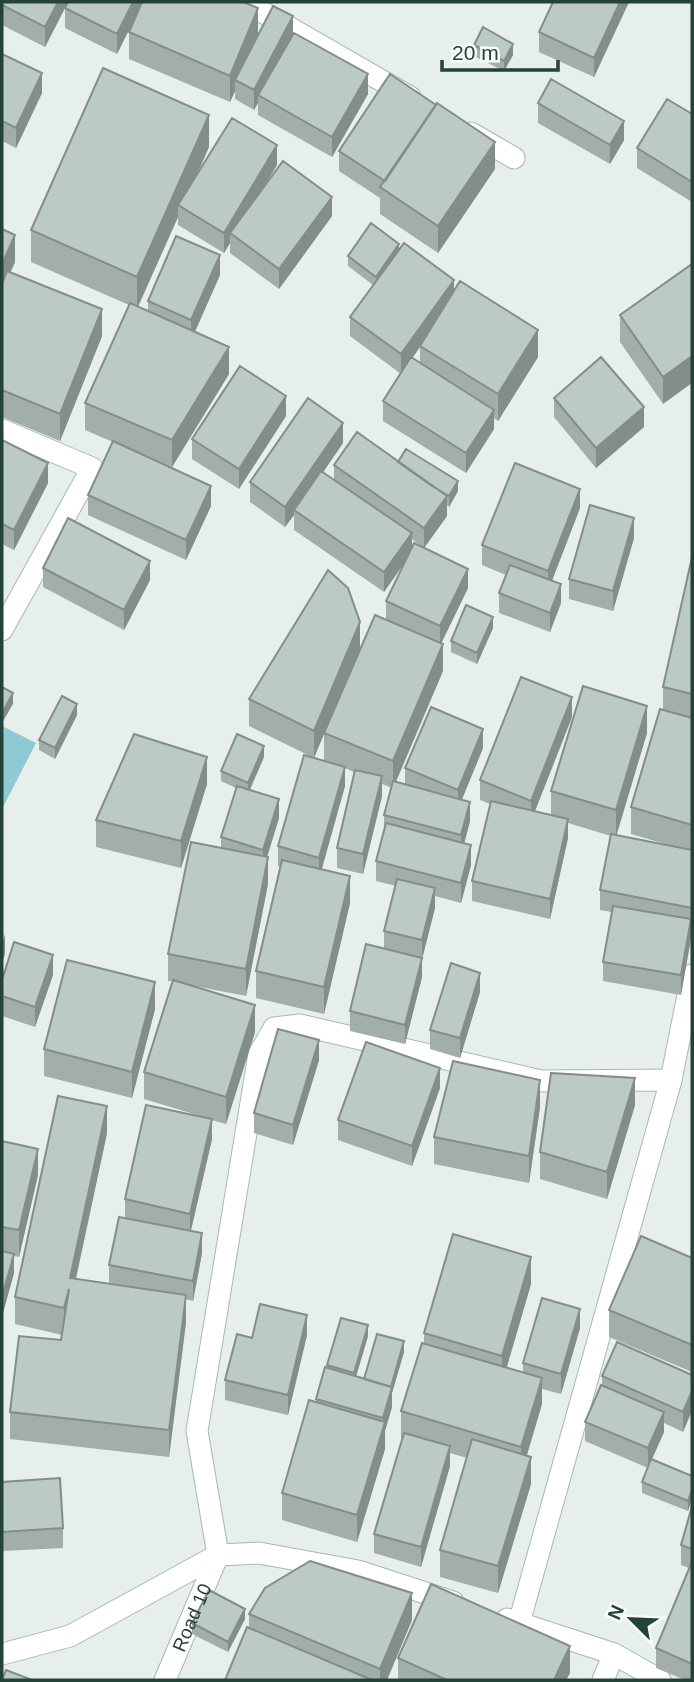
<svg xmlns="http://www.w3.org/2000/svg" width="694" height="1682" font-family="Arial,sans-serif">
<rect width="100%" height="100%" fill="#e6efeb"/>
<!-- water -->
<path fill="#8ec9d4" d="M2,726L36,743L2,809Z"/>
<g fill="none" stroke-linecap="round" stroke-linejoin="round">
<defs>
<g id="minor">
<path d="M245,2L410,97"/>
<path d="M471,133L514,158"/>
<path d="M2,430L92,468L2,630"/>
<path d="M671,1080L692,975"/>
<path d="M507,1619L614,1654L660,1680"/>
<path d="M2,1654L70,1636L218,1555L259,1553L358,1571L453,1602"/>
<path id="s1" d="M165,1680L218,1555L197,1431L259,1054L274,1028L300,1025L541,1081L671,1080L519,1623"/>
<path d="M603,1680L614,1654"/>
</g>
</defs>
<!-- minor casing -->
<use href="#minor" stroke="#a8b8b2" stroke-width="23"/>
<!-- minor -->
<use href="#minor" stroke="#fff" stroke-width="21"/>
</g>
<!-- wall -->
<path fill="#a1aea9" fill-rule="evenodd" d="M2,2H243L258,34L293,35L368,94L332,157L258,115V103L254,110L235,99V91L230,102L129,59V32L135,17L117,54L65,28V8L45,47L2,25Z
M629,2L594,77L539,52V32Z
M474,45L513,55L504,71L474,56Z
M2,54L42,93L16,148L2,141Z
M538,103L624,140L610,164L538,123Z
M692,114V202L637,168V148Z
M209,147L198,173L277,165L265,185L332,216L279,289L230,253V243L224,253L178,225V217L138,306L148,311V301L220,275L195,332L229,374L172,467L145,455L211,506L186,560L88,515V495L113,442L85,430V403L129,305L31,262V230Z
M339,151L495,169L438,253L380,214V198L339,171Z
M2,229L15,262L10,272L102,336L60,441L2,417Z
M399,250L454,291L538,357L498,421L494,418V429L466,473L383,421V401L401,374L350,336V317L373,285L348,266V256ZM420,347V363L412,358Z
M692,264L663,404L620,342V315Z
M554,398L644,427L596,468L554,417Z
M286,416L239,489L192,459V439Z
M2,440L48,483L14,550L2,544Z
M343,443L323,472L334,480V465L398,462L458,491L449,507L447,505V516L424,548L468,588L441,643L443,671L396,782L405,784V768L483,748L462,799L470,821L464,844L471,865L461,903L435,896V908L422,959V977L405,1044L350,1031V1011L384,948V931L396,886L376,881V861L384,831V815L392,788L382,784V796L363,874L337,868V848L354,772L345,768V786L322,869L350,903L324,1014L256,998V971L281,867L278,866V846L332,763L324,760V733L314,758L249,726V699L360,648L386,619V601L404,563L384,592L294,530V515L285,527L250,502V482ZM412,539L421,546L412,548Z
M580,508L552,580L561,603L550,632L499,613V593L506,575L482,565V545Z
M634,538L613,611L569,599V579Z
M692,557V928L691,927V938L681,995L603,981V962L612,912L600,910V890L611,836L568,823V838L550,919L472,901V881L490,804L480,800V780L572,717L535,811L551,815V791L647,733L616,835L672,846L631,834V807L663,710V687Z
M43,568L150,580L124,630L43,587Z
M493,628L477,664L451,652V641Z
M77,715L55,759L39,750V740Z
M264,757L250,790L279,818L267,857L268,884L246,996L184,984L255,1032L226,1124L212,1120V1139L191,1231L202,1253L193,1301L186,1299V1322L169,1457L10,1439V1412L61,1340L62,1335L15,1324V1297L107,1133L76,1279L109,1284V1265L125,1218V1199L207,1118L144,1099V1072L172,981H168V954L221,848V837L236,788L221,781V771Z
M207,784L181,868L96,847V820Z
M53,975L35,1027L2,1016V980Z
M480,992L460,1058L430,1049V1030Z
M155,1009L132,1098L44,1076V1049Z
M319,1060L293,1145L254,1133V1113Z
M440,1088L412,1166L338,1140V1120Z
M635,1105L607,1199L540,1179V1152Z
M540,1107L529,1183L434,1164V1137Z
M2,1141L38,1175L19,1257L14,1256V1273L2,1316V1352Z
M692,1258V1372L609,1337V1310Z
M531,1284L507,1367L523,1372V1363L580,1328L561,1394L542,1389V1404L527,1455L531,1484L498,1593L440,1577V1550L467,1458L450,1453V1466L421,1567L374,1553V1534L402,1439L401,1438V1411L424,1343V1333Z
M307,1335L288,1415L225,1400V1380L252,1338Z
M368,1336L356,1377L364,1379L404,1352L392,1393V1407L385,1431V1449L357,1542L282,1520V1493L316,1402V1399L327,1368V1365Z
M692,1375L683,1432L664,1423V1432L652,1459L692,1476L688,1511L642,1493V1482L648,1468L585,1441V1422L602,1385V1376Z
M2,1482L63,1528V1548L2,1551Z
M692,1506V1680H685L656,1668V1648L689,1568L681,1565V1545Z
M249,1614L412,1620L387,1680H225L249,1628Z
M245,1619L228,1652L192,1634V1623Z
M398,1658L570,1673L566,1680H398Z"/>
<!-- shaded-wall -->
<path fill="#838d89" d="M58,2H68L45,47V27Z
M133,2H143L117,54V34Z
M620,2H629L594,77V58Z
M258,8V35L235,80V91L230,102V76Z
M293,16V36L258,95V103L254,110V90Z
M513,44V55L504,71V61Z
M42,73V93L16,148V128Z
M368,74V94L332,157V137Z
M209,115V147L182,207L178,205V217L137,309V277Z
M624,121V140L610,164V145Z
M495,142V169L438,253V226Z
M277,145V165L234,236L230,233V243L224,253V233Z
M332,197V216L279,289V269Z
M15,235V262L2,291V264Z
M399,244V255L376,287V277Z
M220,255V275L191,340V320Z
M454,280V299L401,374V354Z
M102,309V336L60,441V414Z
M538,330V357L498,421V394Z
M229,347V374L172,467V440Z
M692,356V383L663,404V377Z
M286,396V416L239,489V469Z
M644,407V427L596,468V448Z
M494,410V429L466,473V453Z
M343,423V443L296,512L294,510V515L285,527V507Z
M48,463V483L14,550V530Z
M458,481V491L449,507V496Z
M211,486V506L186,560V540Z
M580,489V508L548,591V571Z
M447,496V516L424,548V528Z
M634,518V538L613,611V591Z
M412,533V552L384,592V572Z
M150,561V580L124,630V610Z
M468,569V588L440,646V626Z
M561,584V603L550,632V613Z
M493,617V628L477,664V653Z
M360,622V648L314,758V731Z
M443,644V671L393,788V761Z
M13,693V704L2,723V713Z
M572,697V717L531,821V801Z
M77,704V715L55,759V748Z
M647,706V733L616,837V810Z
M483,729V748L458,809V790Z
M264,746V757L248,793V783Z
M207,757V784L181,868V841Z
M345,767V786L319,878V858Z
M382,776V796L363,874V854Z
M279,799V818L263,870V850Z
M470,802V821L461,855V835Z
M568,819V838L550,919V899Z
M471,845V865L461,903V883Z
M268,857V884L246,996V969Z
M350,876V903L324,1014V987Z
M435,888V908L422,959V940Z
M691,919V938L681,995V975Z
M5,934V954L2,963V944Z
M53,955V975L35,1027V1007Z
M422,958V977L405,1044V1025Z
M480,973V992L460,1058V1038Z
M155,982V1009L132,1098V1072Z
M255,1005V1032L226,1124V1097Z
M319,1040V1060L293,1145V1125Z
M440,1068V1088L412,1166V1146Z
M635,1078V1105L607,1199V1172Z
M540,1080V1107L529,1183V1156Z
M107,1106V1133L70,1305V1278Z
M212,1119V1139L190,1234V1214Z
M38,1149V1175L19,1257V1230Z
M202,1233V1253L193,1301V1281Z
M14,1254V1273L2,1317V1297Z
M531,1257V1284L502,1383V1356Z
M69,1289L64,1335V1308Z
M186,1295V1322L169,1457V1430Z
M580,1309V1328L561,1394V1374Z
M307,1315V1335L288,1415V1395Z
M3,1317V1343L2,1352V1325Z
M368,1325V1336L354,1383V1373Z
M404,1341V1352L392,1393V1407L385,1431V1449L357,1542V1515L383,1429V1418Z
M542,1378V1404L521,1474V1447Z
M692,1391V1411L683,1432V1412Z
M664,1412V1432L648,1468V1448Z
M450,1446V1466L421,1567V1547Z
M531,1457V1484L498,1593V1566Z
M692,1489V1500L688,1511V1501Z
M412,1593V1620L387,1680H380V1669Z
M245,1609V1619L228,1652V1642Z
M570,1646V1673L566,1680H554Z"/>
<!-- building -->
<path fill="#bbcac4" stroke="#838d89" stroke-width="2" d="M2,2H58L45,27L2,5Z
M68,2H133L117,34L65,8Z
M142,2H243L258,8L230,76L129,32Z
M553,2H620L594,58L539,32Z
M273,6L293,16L254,90L235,80Z
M483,27L513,44L504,61L474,45Z
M294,33L368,74L332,137L258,95Z
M2,54L42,73L16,128L2,121Z
M103,68L209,115L137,277L31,230Z
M390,74L436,105L385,181L339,151Z
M551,79L624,121L610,145L538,103Z
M667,99L692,114V182L637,148Z
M437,103L495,142L438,226L380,187Z
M232,118L277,145L224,233L178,205Z
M283,161L332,197L279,269L230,233Z
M371,223L399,244L376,277L348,256Z
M2,229L15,235L2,264Z
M176,236L220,255L191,320L148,301Z
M404,243L454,280L401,354L350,317Z
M692,264V356L663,377L620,315Z
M7,271L102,309L60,414L2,390V284Z
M460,281L538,330L498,394L420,346Z
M130,303L229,347L172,440L85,403Z
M411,357L494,410L466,453L383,401Z
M601,357L644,407L596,448L554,398Z
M240,366L286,396L239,469L192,439Z
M308,398L343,423L285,507L250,482Z
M357,432L447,496L424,528L334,465Z
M2,440L48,463L14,530L2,524Z
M113,441L211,486L186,540L88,495Z
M406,449L458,481L449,496L432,486L398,462Z
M515,463L580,489L548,571L482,545Z
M321,471L412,533L384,572L294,510Z
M590,505L634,518L613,591L569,579Z
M68,518L150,561L124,610L43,568Z
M414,543L468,569L440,626L386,601Z
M692,557V694L663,687Z
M510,565L561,584L550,613L499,593Z
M328,570L348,588L360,622L314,731L249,699Z
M466,605L493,617L477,653L451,641Z
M375,615L443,644L393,761L324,733Z
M521,677L572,697L531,801L480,780Z
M583,686L647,706L616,810L551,791Z
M2,687L13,693L2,713Z
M62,696L77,704L55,748L39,740Z
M431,707L483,729L458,790L405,768Z
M660,709L692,718V825L631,807Z
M134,734L207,757L181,841L96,820Z
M237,734L264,746L248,783L221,771Z
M304,755L345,767L319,858L278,846Z
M355,770L382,776L363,854L337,848Z
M393,781L470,802L461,835L384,815Z
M237,786L279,799L263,850L221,837Z
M491,801L568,819L550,899L472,881Z
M386,823L471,845L461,883L376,861Z
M611,834L692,850V908L600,890Z
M191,842L268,857L246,969L168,954Z
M282,860L350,876L324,987L256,971Z
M397,879L435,888L422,940L384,931Z
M613,906L691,919L681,975L603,962Z
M14,942L53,955L35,1007L2,996V980Z
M366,944L422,958L405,1025L350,1011Z
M67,960L155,982L132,1072L44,1049Z
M451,963L480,973L460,1038L430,1030Z
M173,980L255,1005L226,1097L144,1072Z
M278,1029L319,1040L293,1125L254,1113Z
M366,1042L440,1068L412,1146L338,1120Z
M453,1061L540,1080L529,1156L434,1137Z
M551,1073L635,1078L607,1172L540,1152Z
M58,1096L107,1106L70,1278L186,1295L169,1430L10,1412L19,1336L61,1340L69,1289L64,1308L15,1297Z
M146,1105L212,1119L190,1214L125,1199Z
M2,1141L38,1149L19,1230L2,1227Z
M119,1217L202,1233L193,1281L109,1265Z
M453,1234L531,1257L502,1356L424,1333Z
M641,1236L692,1258V1345L609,1310Z
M2,1251L14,1254L2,1297Z
M542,1298L580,1309L561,1374L523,1363Z
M260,1304L307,1315L288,1395L225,1380L237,1334L252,1338Z
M341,1318L368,1325L354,1373L327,1365Z
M377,1334L404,1341L391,1387L364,1379Z
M617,1342L692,1375V1391L683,1412L602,1376Z
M422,1343L542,1378L521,1447L401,1411Z
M325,1367L392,1387L383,1418L316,1399Z
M601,1385L664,1412L648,1448L585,1422Z
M309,1400L385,1422L357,1515L282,1493Z
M404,1433L450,1446L421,1547L374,1534Z
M472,1439L531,1457L498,1566L440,1550Z
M651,1459L692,1476V1489L688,1501L642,1482Z
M60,1478L63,1528L2,1532V1482Z
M692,1506V1549L681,1545Z
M310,1561L412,1593L380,1669L249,1614L265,1588Z
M691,1564H692V1664L656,1648Z
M431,1584L570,1646L554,1680H447L398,1658Z
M209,1590L245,1609L228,1642L192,1623Z
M247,1627L372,1680H225Z
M6,1670L32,1680H2Z"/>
<g text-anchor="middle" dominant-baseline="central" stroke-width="5" stroke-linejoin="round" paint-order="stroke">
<!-- street labels -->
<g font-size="19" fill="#24423a" stroke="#f7fbf9">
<text stroke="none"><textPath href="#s1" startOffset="68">Road 10</textPath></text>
</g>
</g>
<!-- border -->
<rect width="694" height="1682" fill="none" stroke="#24423a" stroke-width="7"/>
<!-- north arrow -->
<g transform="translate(631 1619) rotate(294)" stroke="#f7fbf9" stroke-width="5" paint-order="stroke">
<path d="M0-5L12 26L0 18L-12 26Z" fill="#24423a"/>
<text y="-10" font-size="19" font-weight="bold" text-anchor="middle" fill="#24423a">N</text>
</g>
<!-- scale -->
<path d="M442 60v10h116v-10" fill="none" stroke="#24423a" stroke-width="3.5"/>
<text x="452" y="60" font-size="21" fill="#24423a" stroke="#f7fbf9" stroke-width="5" paint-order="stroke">20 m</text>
</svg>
